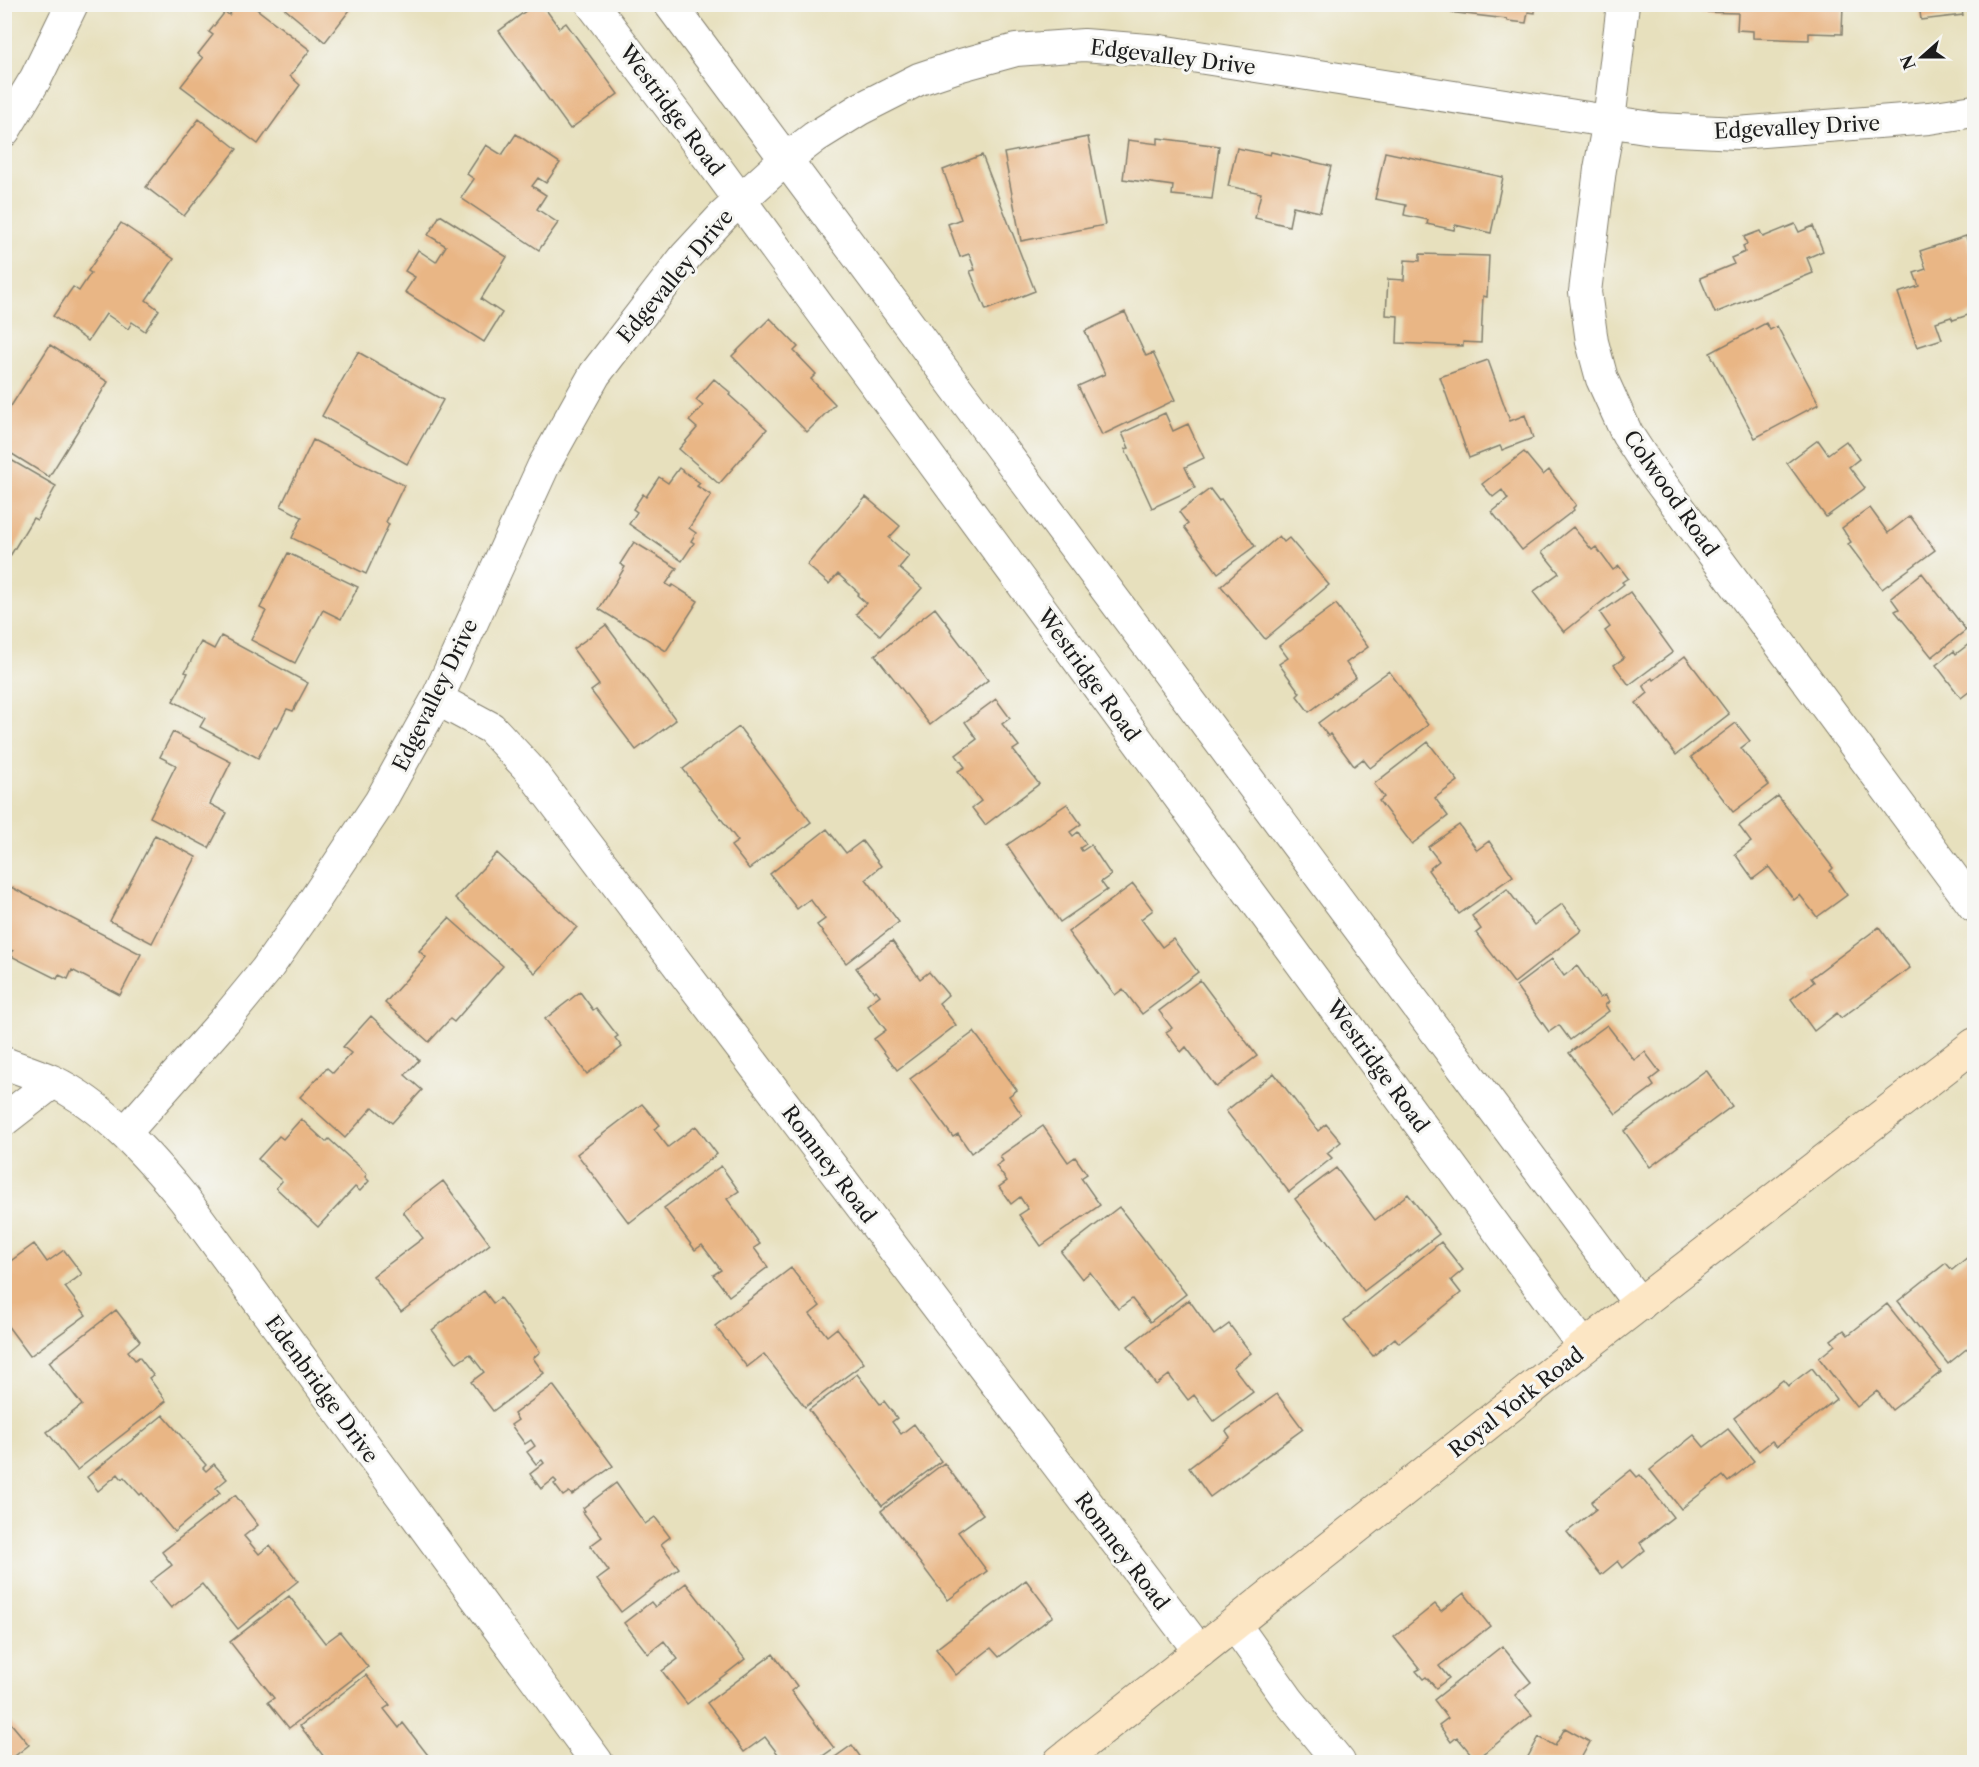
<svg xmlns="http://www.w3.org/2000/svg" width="1979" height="1767" font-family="'Libre Caslon Text',serif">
<rect width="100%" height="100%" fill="#f6f6f2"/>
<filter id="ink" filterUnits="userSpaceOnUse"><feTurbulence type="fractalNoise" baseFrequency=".0167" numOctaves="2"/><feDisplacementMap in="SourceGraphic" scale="12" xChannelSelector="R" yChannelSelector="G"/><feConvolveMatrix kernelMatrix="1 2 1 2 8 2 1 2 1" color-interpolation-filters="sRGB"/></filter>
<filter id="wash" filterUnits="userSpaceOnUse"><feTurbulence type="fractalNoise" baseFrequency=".008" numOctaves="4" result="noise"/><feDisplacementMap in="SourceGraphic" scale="24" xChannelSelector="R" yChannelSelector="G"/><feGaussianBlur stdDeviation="1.35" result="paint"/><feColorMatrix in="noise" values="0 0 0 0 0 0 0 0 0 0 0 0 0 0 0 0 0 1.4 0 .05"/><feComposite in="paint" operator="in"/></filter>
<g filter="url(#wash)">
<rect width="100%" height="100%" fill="#e7e0bd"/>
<g id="blocks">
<!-- building -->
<path fill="#e9b685" d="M237,4H250L310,50L290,76L300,85L258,144L181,86L203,58L198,54L213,35L209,32L225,12L229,15Z
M279,4H350L353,6L325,42Z
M535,4H542L559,28L566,23L618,94L570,129L499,31Z
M1415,4H1535V13L1528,12L1526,23L1508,21L1507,19L1415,8Z
M1701,4H1843L1842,34L1809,33V40L1753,38V31L1737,30L1738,13L1700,12Z
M1919,4H1961L1963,15L1921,20Z
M199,119L237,149L184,216L146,187Z
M516,134L560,163L546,183L538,178L532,186L546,195L537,209L558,223L539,250L461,198L474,179L467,174L486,145L502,155Z
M1088,137L1105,225L1021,241L1004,153Z
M1158,138L1219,146L1212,199L1172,195L1173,186L1123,179L1128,140L1158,144Z
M1237,148L1270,155L1271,152L1331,166L1320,212L1293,206L1289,226L1255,218L1261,193L1228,186Z
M1385,152L1503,177L1491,233L1455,225L1454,230L1427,224L1428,220L1404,215L1406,205L1375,199Z
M982,155L1035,291L986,310L970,271L975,270L969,254L960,257L948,224L961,219L943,170Z
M440,215L507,257L481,299L502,313L484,342L405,292L415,277L405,271L418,250L436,262L446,246L428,235Z
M121,223L174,259L146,300L159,310L145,331L132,322L128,329L106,314L88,341L53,316L73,287L79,291L91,273L88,271Z
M1795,224L1799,232L1813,226L1823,251L1807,258L1813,273L1715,313L1700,278L1734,264L1731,258L1745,252L1743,246L1747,244L1744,237L1760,231L1763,237Z
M1966,236L1974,262V313L1953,320L1951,317L1936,322L1942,339L1917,347L1898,293L1919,286L1914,273L1926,269L1920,251Z
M1420,254L1489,256L1487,297L1483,296L1481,343L1463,342V346L1397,343L1398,316L1386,315L1388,279L1404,280L1405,260L1420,261Z
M1125,312L1146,356L1153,353L1175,400L1102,435L1078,386L1105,374L1085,331Z
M770,318L798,347L794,351L816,374L811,379L835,404L807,432L732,356Z
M1766,323L1770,330L1777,326L1819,404L1755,438L1710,353Z
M50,345L108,382L49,477L4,449V417Z
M358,352L443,400L407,464L322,416Z
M1488,360L1510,421L1525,415L1533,438L1502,450L1500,446L1469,458L1440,377Z
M714,379L731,393L729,395L767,429L719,484L679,449L697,428L689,421L703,406L696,400Z
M1165,413L1173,431L1188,424L1204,458L1185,467L1195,488L1152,508L1125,449L1129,448L1122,433Z
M313,440L404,485L386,522L389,524L366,574L292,538L302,517L281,506Z
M1818,440L1828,454L1846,441L1859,459L1849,467L1865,488L1826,517L1787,463Z
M1524,452L1543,475L1549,470L1576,505L1573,508L1574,510L1522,550L1492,512L1508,499L1502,490L1493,497L1482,484Z
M4,456L56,486L37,520L33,518L4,566Z
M679,468L700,483L697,486L711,495L689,528L696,533L691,541L694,543L682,561L629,524L637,512L633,509L643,494L646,497L659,477L668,483Z
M1210,489L1219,501L1221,499L1255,546L1218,573L1184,527L1188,524L1179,512Z
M866,497L900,526L889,538L909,556L899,568L922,588L880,635L856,614L866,603L857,595L859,593L838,574L829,584L807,565Z
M1870,508L1888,533L1910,516L1935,550L1882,589L1848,544L1851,542L1842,528Z
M1573,527L1592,550L1596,547L1613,570L1619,566L1628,578L1622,582L1624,584L1564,632L1533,592L1559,573L1542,552Z
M1279,536L1284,542L1289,538L1329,585L1265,639L1221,586Z
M634,542L677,568L666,584L671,587L673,585L698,601L666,651L599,609L625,567L620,564Z
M288,553L358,587L341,619L323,610L295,663L251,640L266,611L260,608Z
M1922,573L1966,630L1932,657L1895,611L1899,609L1891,598Z
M1630,592L1673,652L1629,685L1614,665L1624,658L1605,631L1610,627L1600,613Z
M1336,604L1368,647L1346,663L1356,677L1309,712L1297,696L1300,693L1279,664L1288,658L1279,646Z
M935,608L951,629L950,630L988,680L930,725L875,655Z
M606,625L676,720L636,750L591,691L599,685L573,649Z
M221,636L308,683L293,711L287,709L277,728L275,726L258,758L200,727L205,718L173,701L188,673L185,672L201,642L214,649Z
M1974,640V698L1970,691L1961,698L1936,665L1954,651L1956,654Z
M1685,656L1729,714L1676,755L1636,703L1648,693L1643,685L1652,678L1654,680Z
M1389,671L1428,725L1370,768L1363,759L1354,766L1330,734L1328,736L1318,723Z
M996,699L1010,718L1002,724L1019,746L1013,750L1039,784L985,825L972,808L981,801L958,771L965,767L956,755L977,739L965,722Z
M1736,723L1750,741L1741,748L1769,785L1733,812L1691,757Z
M739,727L811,822L749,869L731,846L738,841L683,769Z
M173,732L231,762L210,804L227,813L209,848L150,817L176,765L160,757Z
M1428,742L1458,781L1435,798L1448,816L1412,844L1379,801L1384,797L1374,784Z
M1778,796L1833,868L1830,871L1847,895L1817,917L1800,895L1794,900L1769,867L1753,879L1735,854L1751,842L1739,826Z
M1067,804L1081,824L1070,832L1073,836L1078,832L1086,844L1080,848L1082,851L1091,845L1111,875L1101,882L1107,890L1060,922L1007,845Z
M1459,825L1477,850L1489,841L1513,876L1459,914L1428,870L1439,861L1428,847Z
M827,829L846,853L862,841L881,866L866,879L899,922L846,963L817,925L825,919L810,899L797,909L770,874Z
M155,835L196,857L152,943L110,921Z
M497,853L577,927L535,973L455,898Z
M5,884L141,954L120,995L72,970L68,979L59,975L57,979L11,956L13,951L4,947Z
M1133,884L1153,910L1141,919L1162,947L1173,939L1198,972L1142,1014L1123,989L1115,995L1068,932Z
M1507,889L1534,925L1562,904L1582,930L1514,983L1476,933L1481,929L1472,916Z
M449,918L503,966L454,1022L450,1019L429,1042L385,1003L426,957L419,951Z
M1879,927L1910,968L1841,1018L1837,1013L1814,1031L1791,999L1814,982L1811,978Z
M892,941L920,979L929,972L948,995L939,1003L956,1025L897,1070L874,1039L886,1030L867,1005L880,995L876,990L874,992L856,968Z
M1552,959L1564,976L1577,966L1600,998L1605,995L1609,1002L1605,1005L1609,1011L1570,1040L1559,1025L1549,1032L1516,986Z
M1200,980L1257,1056L1216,1087L1186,1047L1181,1052L1166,1032L1172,1028L1159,1011Z
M580,992L593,1010L596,1008L618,1036L615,1038L622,1047L587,1074L545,1019Z
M371,1016L419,1060L405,1075L422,1090L392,1123L373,1107L345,1138L300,1097L327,1068L333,1073L351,1053L343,1047Z
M1607,1025L1634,1060L1645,1052L1660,1072L1650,1080L1654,1086L1616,1114L1569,1053Z
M974,1032L1017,1090L1009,1096L1022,1115L971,1153L958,1134L953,1137L910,1079Z
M1706,1070L1732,1106L1650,1167L1624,1131Z
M1274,1073L1318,1131L1326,1124L1341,1142L1327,1153L1332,1158L1289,1192L1226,1111Z
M642,1104L660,1125L654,1129L668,1147L696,1126L717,1154L629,1223L577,1154Z
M301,1119L326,1142L329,1139L367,1174L365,1177L369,1181L360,1191L355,1187L318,1227L276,1188L282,1181L258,1159L279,1136L283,1139Z
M1043,1126L1068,1162L1075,1157L1087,1174L1081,1178L1100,1205L1041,1246L1019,1215L1028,1209L1020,1197L1011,1204L999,1187L1007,1181L996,1166L1003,1161L1000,1156Z
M721,1166L739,1191L727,1199L760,1244L754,1248L768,1267L729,1296L713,1275L721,1270L702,1245L695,1250L664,1208Z
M1336,1168L1375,1220L1408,1194L1439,1234L1364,1291L1295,1199Z
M443,1181L490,1244L401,1312L373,1276L423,1238L403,1212Z
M1119,1207L1186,1294L1150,1322L1132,1299L1118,1309L1090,1272L1082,1279L1061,1252Z
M1441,1242L1463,1270L1451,1280L1461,1293L1399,1343L1395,1338L1373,1356L1344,1320Z
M34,1244L47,1262L64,1250L82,1274L65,1287L86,1315L30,1356L4,1321V1266Z
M1974,1252V1352L1970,1346L1948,1364L1898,1301L1946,1263L1952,1270Z
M791,1268L820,1306L810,1314L827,1336L837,1328L864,1363L805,1407L764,1354L747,1367L715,1326Z
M484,1291L493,1303L500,1298L540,1352L533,1358L544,1373L493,1411L471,1382L484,1372L470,1354L457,1363L432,1330Z
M1189,1300L1214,1335L1229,1324L1251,1353L1233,1367L1253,1392L1214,1421L1194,1395L1188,1400L1169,1375L1156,1385L1128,1346Z
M1887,1304L1941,1372L1892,1410L1877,1391L1857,1407L1819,1358L1835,1345L1831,1340L1844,1330L1848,1335Z
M116,1310L140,1341L128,1351L135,1360L139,1357L153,1375L149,1378L166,1401L77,1470L47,1432L82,1405L49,1362Z
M1812,1368L1836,1399L1777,1446L1772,1441L1759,1451L1734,1418L1783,1380L1788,1386Z
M857,1374L880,1404L884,1401L897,1418L892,1422L901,1434L914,1424L941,1461L882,1506L809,1410Z
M553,1385L613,1466L572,1495L569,1492L563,1496L554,1484L557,1482L554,1479L541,1489L530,1474L544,1463L542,1460L536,1464L527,1452L535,1446L531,1440L525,1444L511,1425L518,1420L514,1414Z
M1277,1394L1303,1429L1210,1497L1189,1468L1230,1437L1226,1431Z
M163,1415L206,1465L203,1468L206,1471L214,1464L227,1479L216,1488L220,1493L174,1532L142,1493L140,1495L124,1477L122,1479L118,1474L98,1491L87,1477Z
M1728,1429L1754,1461L1728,1482L1723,1476L1681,1509L1650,1470L1694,1435L1704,1447Z
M944,1463L983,1514L958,1532L987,1571L948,1600L881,1511Z
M1631,1470L1637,1477L1640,1475L1673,1517L1640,1543L1645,1550L1623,1568L1618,1561L1601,1575L1567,1532L1596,1509L1591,1502Z
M616,1483L645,1524L655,1517L670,1537L661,1544L679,1568L621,1612L597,1580L609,1571L590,1546L602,1537L583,1512L585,1511L583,1508Z
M235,1495L258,1525L244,1536L259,1554L270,1545L298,1581L238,1629L202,1584L171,1608L150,1582L172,1565L162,1552Z
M1026,1580L1053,1616L999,1657L991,1648L956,1675L936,1649Z
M686,1583L745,1659L687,1704L662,1671L678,1659L664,1641L648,1654L624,1623L651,1602L655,1607Z
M1464,1593L1490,1626L1439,1666L1449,1678L1436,1688L1426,1677L1423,1679L1416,1671L1420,1669L1394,1637L1435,1604L1441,1611Z
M289,1596L325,1643L340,1632L368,1667L289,1728L268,1702L274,1698L230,1642Z
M1502,1646L1531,1682L1515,1695L1532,1715L1476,1760L1457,1737L1451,1742L1439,1725L1448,1718L1434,1700Z
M773,1654L797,1686L791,1691L834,1748L814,1762H784L765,1737L744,1752L707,1703Z
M366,1675L390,1705L384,1709L399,1728L403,1723L431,1759L426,1762H337L335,1761L328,1762L300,1726Z
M4,1715L29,1745L7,1762H4Z
M1565,1728L1590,1742L1580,1760L1585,1762H1525L1539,1737L1555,1746Z
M852,1745L864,1762H828Z"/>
</g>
</g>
<g filter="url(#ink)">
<use href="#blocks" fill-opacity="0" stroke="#827e6c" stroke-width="1.5"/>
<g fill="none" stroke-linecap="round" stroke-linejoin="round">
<defs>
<path id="street" d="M592,4L712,162L1584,1347
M670,4L1640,1305
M1623,4L1609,121L1600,169L1585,292L1592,342L1602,379L1627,434L1646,463L1974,906
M4,131L36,78L72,4
M437,699L491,728L531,771L1200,1652
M4,1063C20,1069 36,1074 52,1081C104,1106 148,1155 184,1199L597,1762
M4,1120L53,1082
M125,1133L225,1020L266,970L308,910L380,802L437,699L543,467L595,374L686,256L723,216L785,160L815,137L860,109L919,79L961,65L1016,50L1084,45L1160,51L1658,129L1737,133L1929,118L1974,111
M1235,1625L1289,1701L1339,1762"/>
<path id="secondary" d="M1060,1762L1584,1347L1974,1045"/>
</defs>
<!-- street casing -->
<use href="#street" stroke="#827e6c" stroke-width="34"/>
<!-- secondary casing -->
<use href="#secondary" stroke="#827e6c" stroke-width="35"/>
<!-- street -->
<use href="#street" stroke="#fff" stroke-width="32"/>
<!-- secondary -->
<use href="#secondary" stroke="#fce6c4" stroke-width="33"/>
</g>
</g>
<g text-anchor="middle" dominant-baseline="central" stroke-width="6" stroke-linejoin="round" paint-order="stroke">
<!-- street labels -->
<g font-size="21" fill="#1c1c1c" stroke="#f6f6f2">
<text transform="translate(1173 57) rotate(7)">Edgevalley Drive</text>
<text transform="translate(672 110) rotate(53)">Westridge Road</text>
<text transform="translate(1797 127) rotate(-3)">Edgevalley Drive</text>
<text transform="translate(675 276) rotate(-50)">Edgevalley Drive</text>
<text transform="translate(1671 493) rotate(55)">Colwood Road</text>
<text transform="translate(1089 675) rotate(54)">Westridge Road</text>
<text transform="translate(435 695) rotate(-64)">Edgevalley Drive</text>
<text transform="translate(1378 1066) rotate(54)">Westridge Road</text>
<text transform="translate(829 1164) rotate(53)">Romney Road</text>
<text transform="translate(322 1389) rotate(54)">Edenbridge Drive</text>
<text transform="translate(1516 1402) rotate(-38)">Royal York Road</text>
<text transform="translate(1122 1551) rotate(53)">Romney Road</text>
</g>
</g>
<!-- margin -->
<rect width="1979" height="1767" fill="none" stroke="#f6f6f2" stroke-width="24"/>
<!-- north arrow -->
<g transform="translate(1922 57) rotate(249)" stroke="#f6f6f2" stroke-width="4.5" paint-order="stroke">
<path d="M0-4.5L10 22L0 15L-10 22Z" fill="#1c1c1c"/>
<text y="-9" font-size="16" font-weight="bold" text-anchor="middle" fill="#1c1c1c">N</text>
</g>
</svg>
